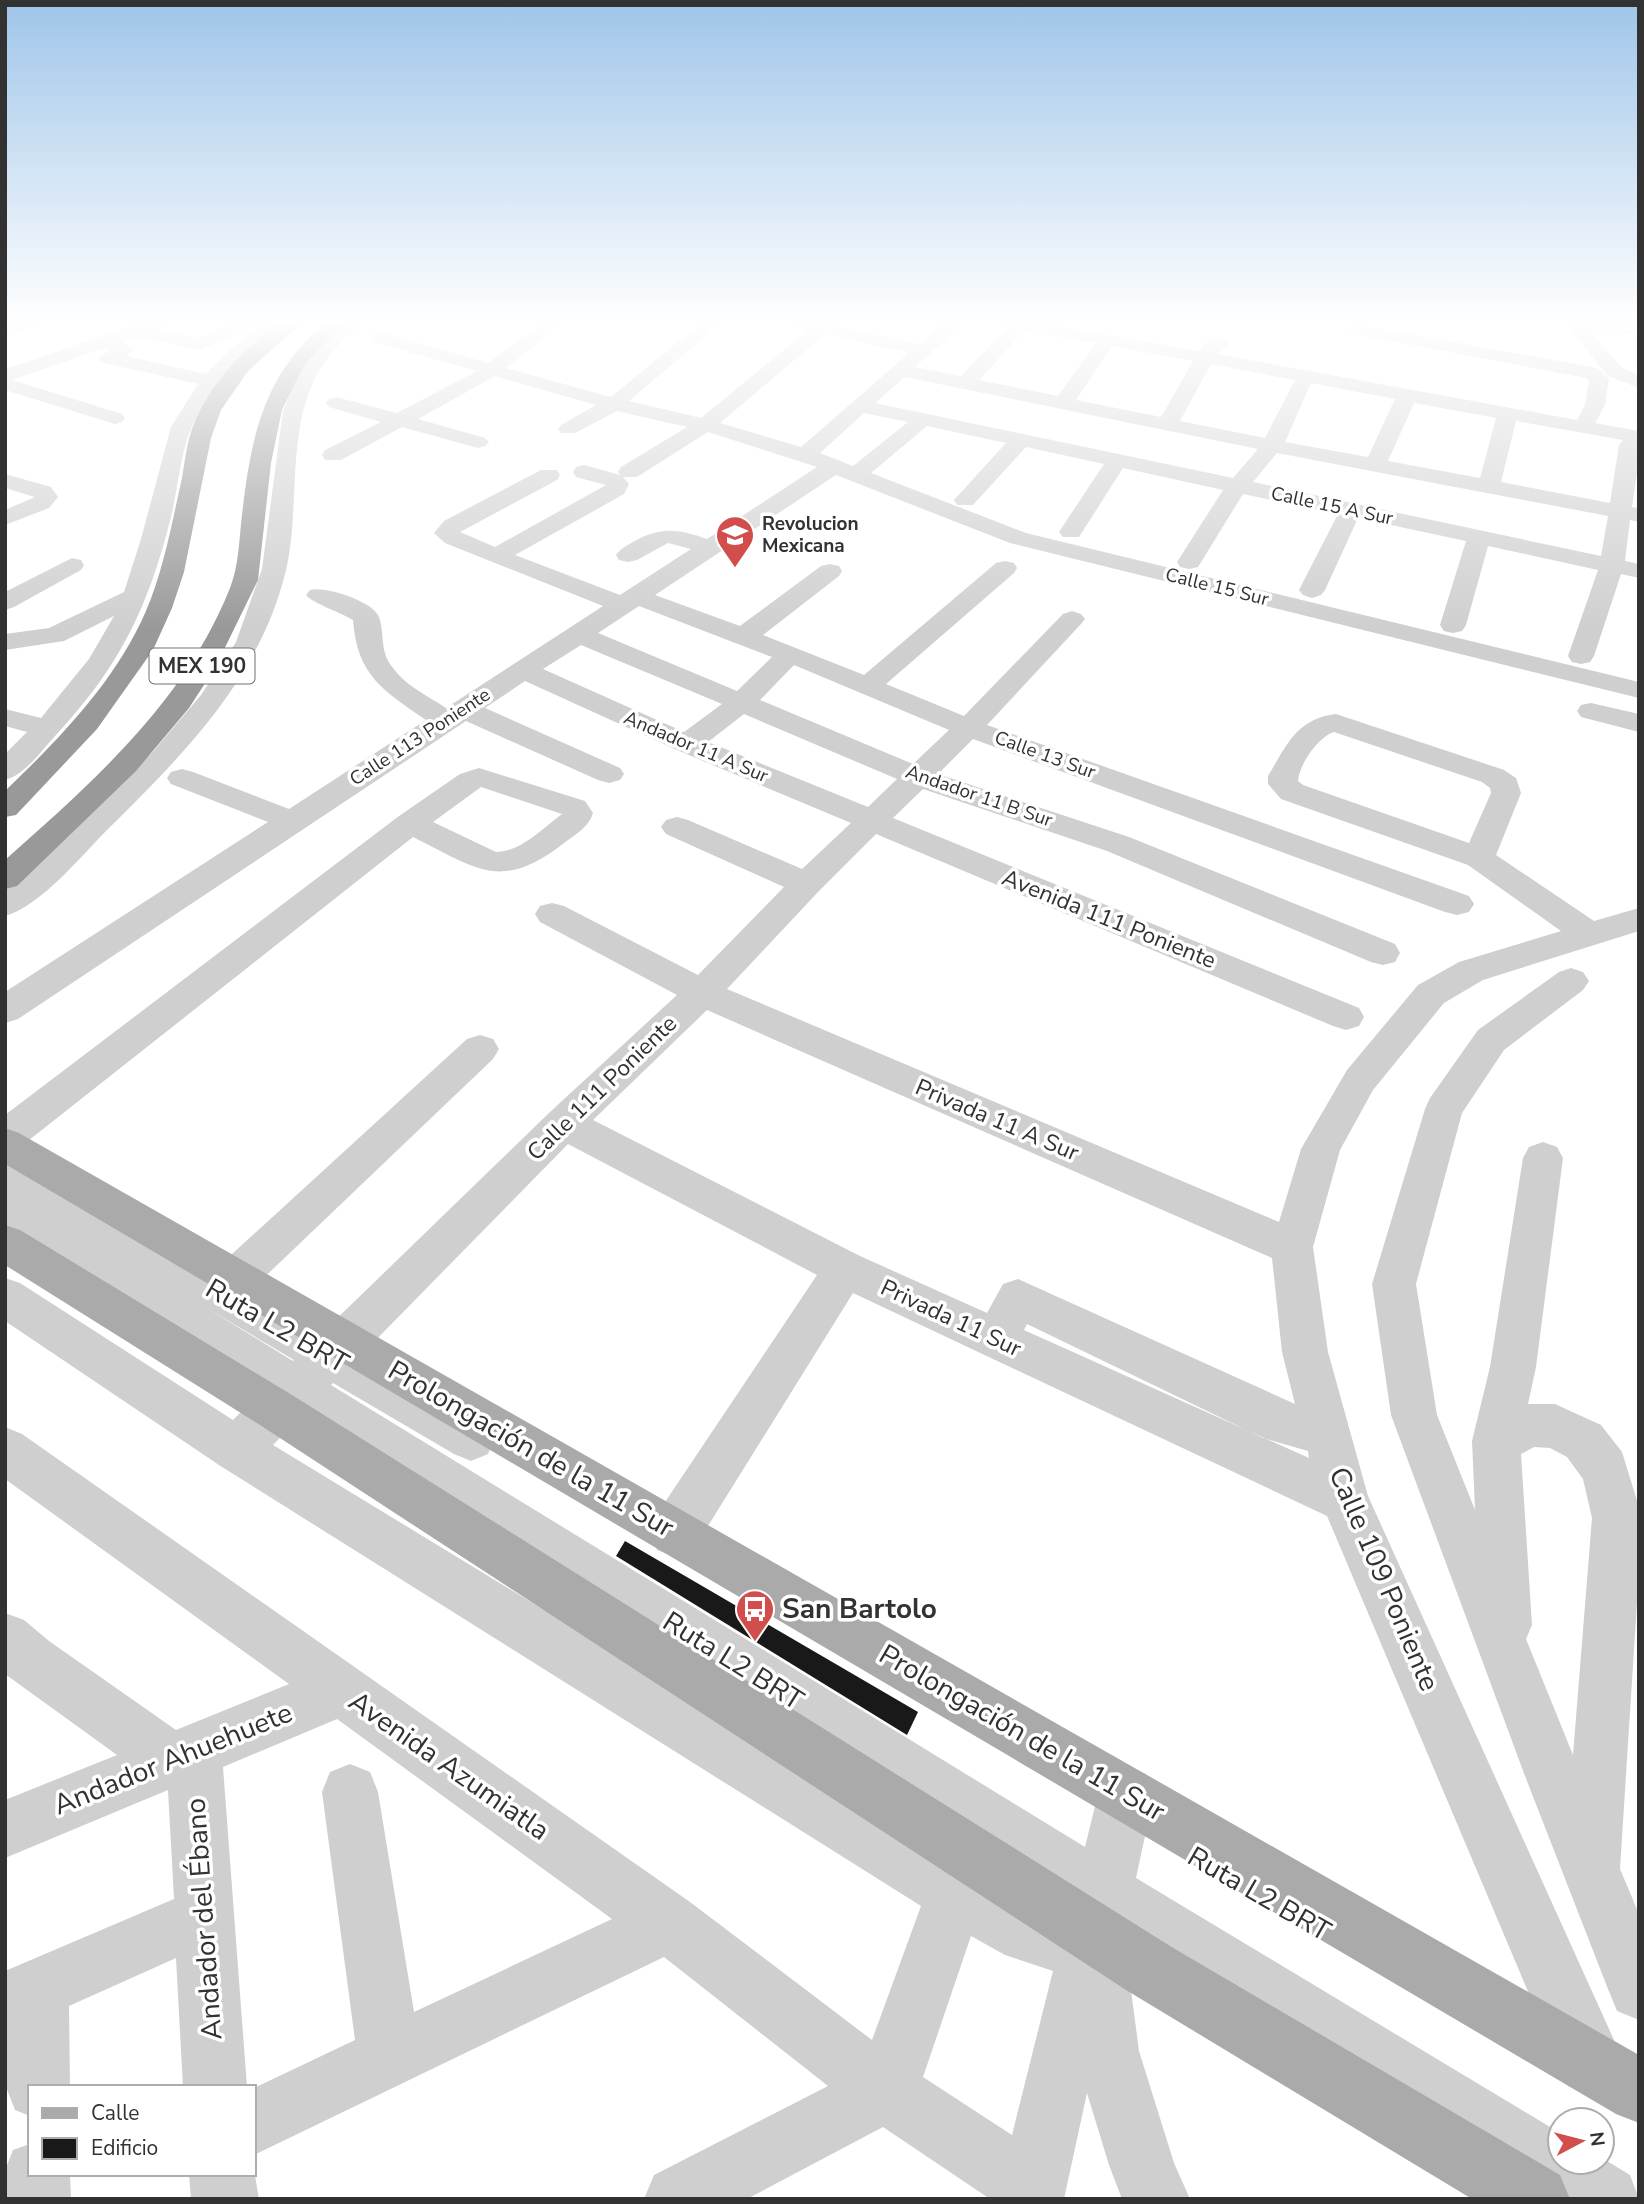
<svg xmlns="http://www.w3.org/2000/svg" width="1644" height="2204" font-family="'Nunito Sans',sans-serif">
<rect width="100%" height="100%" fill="#fff"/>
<!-- building -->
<path fill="#191919" d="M625,1541L918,1712L907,1735L616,1556Z"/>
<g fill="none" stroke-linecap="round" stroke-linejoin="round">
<!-- minor -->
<path fill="#cfcfcf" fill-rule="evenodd" d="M16,322H42L39,326L5,337V326Z
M144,322H170L167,326L156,330L198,338L234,322H257L254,326L200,350L137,337L122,341L134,350L126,356L206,374L227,352L264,322H284C276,333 262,340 252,349C228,371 207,394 193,424C181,449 178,488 171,517C148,608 120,666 56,735C42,750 25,775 5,780V754L27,732L5,726V709L41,718L89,659L114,616L64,641L5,650V634L49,628L124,592L141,539L171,427L198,384L100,362L98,358L110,350L107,347L12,380L122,414L125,418L122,422L115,424L5,390V369Z
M344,322H364C359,329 351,333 344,339C336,347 327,359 321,368C285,424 301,507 286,570C260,678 185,753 109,828C82,855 41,906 5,916V888L30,868L151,754L201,695L236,642L262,569L283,411L301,368L331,332Z
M543,322H563L506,368L611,397L702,322H722L629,401L701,418L807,331L796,328L794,322H838L835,326L920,344L945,322H964L915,367L961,376L1007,328L1000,326L997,322H1036L1200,351L1207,341L1220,338L1229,344L1217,354L1577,420L1585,405L1589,380L1586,378L1354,334L1345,329L1354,324L1592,367L1599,369L1609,379L1605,405L1595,423L1639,431V459L1632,507L1639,508V522L1630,520L1625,561L1639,564V578L1621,574L1594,656L1590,662L1581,664L1572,662L1568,656L1598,570L1488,546L1466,625L1462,631L1453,633L1444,631L1440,625L1466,541L1358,518L1325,590L1321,595L1312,598L1303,595L1299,590L1338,514L1243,494L1198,567L1189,569L1180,567L1177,562L1223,490L1123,468L1079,537H1063L1059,532L1104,464L1026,447L973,505H957L954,500L1006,443L927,426L871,473L1026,533L1639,682V698L1010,543L836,475L655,595L740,626L821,566L830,564L839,566L842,571L839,576L763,635L864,675L996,563L1005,561L1014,563L1017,568L1014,573L886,684L964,716L1063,614L1072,611L1081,614L1085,619L1081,624L987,725L1469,896L1474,904L1469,912L1457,915L1445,912L973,739L938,774L1129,837L1395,944L1400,953L1395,962L1383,965L1371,962L1107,851L923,789L893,818L1359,1008L1364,1017L1359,1026L1346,1030L1333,1026L876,834L818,892L727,989L1279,1222L1301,1149L1347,1070L1418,985L1459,962L1561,931L1468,865L1281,799L1268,784V776C1287,745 1296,719 1336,714L1504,770L1516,778L1521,793L1496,855L1594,921L1639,908V931L1483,980L1444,1003L1373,1090L1340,1150L1313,1247L1328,1352L1368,1496L1614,2040L1623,2063L1614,2086L1591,2095L1568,2086L1327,1516L853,1293L693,1550L675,1557L657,1550L650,1532L657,1514L817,1275L568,1144L364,1352L488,1422L495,1438L488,1454L471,1461L454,1454L333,1383L331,1385L1085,1847L1098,1794L1106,1774L1126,1766L1146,1774L1154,1794L1136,1878L1560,2133V2162H1602V2158L1630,2175L1639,2199H1543L1122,1937L1120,1945L1127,1960L1139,2051L1174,2163L1190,2199H1122L1109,2165L1087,2093L1064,2199H990L883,2127L747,2199H644L654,2175L828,2086L664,1957L254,2155V2088L355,2040L322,1792L330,1772L350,1764L370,1772L378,1792L414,2012L612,1919L337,1719L223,1767L247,2087H183L176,1958L69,2006L70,2087H30V2116L15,2110L6,2087L5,1971L174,1899L168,1790L5,1858V1800L117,1755L5,1674V1613L24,1620L49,1641L176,1730L289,1684L5,1479V1427L22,1434L690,1902L872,2040L921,1906L219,1465L5,1321V1278L20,1283L233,1420L262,1391L5,1228V1154L19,1158L217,1270L220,1265L467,1039L480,1035L493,1039L499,1049L493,1059L252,1289L325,1330L550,1112L677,995L540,922L535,914L540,906L552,903L564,906L698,975L784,887L666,834L661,827L666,820L677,817L688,820L802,869L851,823L677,750L525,681L485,708L620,768L624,774L620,780L609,783L598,780L466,721L18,1019L5,1023V992L268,822L171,784L167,778L171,772L182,769L193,772L289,809L426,720C384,691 357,676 353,620C342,613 312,603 306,595L310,590C325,586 373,601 379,617C385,634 379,651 393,668C406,686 428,696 446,708L603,606L445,543L434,533L444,521L541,470H557L560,475L557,480L460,532L495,547L606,485L576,477L573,472L576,467L584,465L620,475L618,472L621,467L687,427L617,411L575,433H561L558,429L561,425L596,405L495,376L418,419L485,438L489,442L485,446L478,448L402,427L341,460H325L322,455L325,450L381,422L329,407L326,403L329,399L336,397L397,413L477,371L373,342L371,338L373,334L380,332L488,363ZM1024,331L1096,343L1058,396L979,380ZM825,334L909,353L801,447L720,423ZM1112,346L1193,361L1161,417L1076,400ZM1211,364L1295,380L1265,438L1180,421ZM905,377L1258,449L1233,478L875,403ZM1311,383L1395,399L1368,457L1285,442ZM1414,403L1496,418L1480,478L1388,461ZM864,413L908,422L853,466L820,453ZM1516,421L1623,440L1619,445L1610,503L1501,482ZM708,432L817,467L707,539C679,529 660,526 633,542C626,546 620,549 616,555L619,560L628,562L637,560L668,543L691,549L620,595L515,555L624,494L629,484L623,477H637ZM1277,453L1608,516L1601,556L1253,482ZM639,606L772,657L737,691L598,633ZM581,645L722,704L684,732L543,669ZM794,665L949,730L913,764L760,700ZM744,714L897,779L868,807L708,742ZM1334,732L1482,782L1490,788L1491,793L1469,843L1303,785L1298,781C1299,765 1318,737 1334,732ZM707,1010L1272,1258L1282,1352L1295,1404L1018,1279L1003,1284L987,1313L860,1256L593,1120ZM205,1307L294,1360L293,1361ZM1027,1324L1263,1438L1308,1451L1309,1458L1024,1330ZM301,1416L1070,1905L1069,1907C1037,1914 1016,1895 989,1880L992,1871L984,1850L963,1842L942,1852L273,1445ZM971,1936L1005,1955L1053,1971L1012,2135L923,2077Z
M1584,322L1639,324V334L1592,333L1622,368L1639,375V388L1608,376L1568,327L1571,323Z
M5,474L51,487L58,497L49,508L5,525V510L35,497L5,488Z
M72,558L81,560L84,565L81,570L14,607L5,610V592Z
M1591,703L1639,714V732L1581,717L1577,711L1581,705Z
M479,768L585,801L593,813C589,827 576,834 564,843C500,893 476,868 413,837L19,1148L5,1153V1115L399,816L460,774ZM481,787L562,814C543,828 521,852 496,852L433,822Z
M1571,968L1583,972L1589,981L1583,990L1504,1050L1462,1113L1416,1284L1437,1415L1475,1510L1472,1441L1490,1367L1523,1158L1529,1147L1543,1142L1557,1147L1563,1158L1536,1367L1528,1404H1555L1601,1425L1622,1452L1639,1507V1571L1620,1869L1639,1914V2020L1617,2011L1608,1989L1525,1776L1391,1415L1372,1284L1425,1109L1430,1098L1478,1030L1559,972ZM1534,1447L1550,1448L1567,1457L1583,1479L1592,1518L1573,1755L1526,1639L1532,1625L1521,1454Z
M30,2144V2174H70L71,2199H5V2170L13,2150Z
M254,2170L259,2199H191L189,2174H254Z"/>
<!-- major -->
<path fill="#aaa" fill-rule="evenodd" d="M5,1128L19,1133L1639,2055V2123L1616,2114L5,1164Z
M5,1225L20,1230L292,1395L1170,1946L1560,2175L1570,2199H1472L1126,1990L260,1425L5,1265Z"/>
<!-- highway -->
<path fill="#999" fill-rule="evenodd" d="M282,322H303L248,371L221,410L211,438L184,572L172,608L153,650L97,729L16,815L5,817V791C60,738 115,682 146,611C164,569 172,522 182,478C185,460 187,442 193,426C210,383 245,347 282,322Z
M326,322H346L304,365L282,410L271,463L258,580L215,668L189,708L136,771L17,886L5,889V860C94,781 185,701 230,588C239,565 239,540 242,515C251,437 263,375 326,322Z"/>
</g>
<!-- sky -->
<linearGradient id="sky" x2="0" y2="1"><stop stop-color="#9fc5e9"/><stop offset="0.51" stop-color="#fff"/><stop offset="1" stop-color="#fff" stop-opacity="0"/></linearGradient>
<rect width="1644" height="630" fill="url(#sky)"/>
<!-- icons -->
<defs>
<symbol id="school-pin" viewBox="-11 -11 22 30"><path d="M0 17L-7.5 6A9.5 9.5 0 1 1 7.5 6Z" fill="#d14e4c" stroke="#fff"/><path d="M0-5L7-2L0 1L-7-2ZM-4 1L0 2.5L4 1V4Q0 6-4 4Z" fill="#fff"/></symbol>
<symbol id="bus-pin" viewBox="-11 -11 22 30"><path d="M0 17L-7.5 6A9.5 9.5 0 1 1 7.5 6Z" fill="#d14e4c" stroke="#fff"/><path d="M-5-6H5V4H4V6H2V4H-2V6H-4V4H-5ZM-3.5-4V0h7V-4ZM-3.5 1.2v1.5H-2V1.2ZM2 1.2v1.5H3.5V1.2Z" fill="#fff"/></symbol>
</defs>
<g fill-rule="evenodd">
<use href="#school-pin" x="713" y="513" width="44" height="60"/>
<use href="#bus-pin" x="733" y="1587" width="44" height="60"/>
</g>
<g text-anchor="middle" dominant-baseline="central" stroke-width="7" stroke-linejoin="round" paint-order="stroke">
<!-- far-street labels -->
<g font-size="19" fill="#323232" stroke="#fff">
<text transform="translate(1332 506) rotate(12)">Calle 15 A Sur</text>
<text transform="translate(1217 587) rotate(14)">Calle 15 Sur</text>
<text transform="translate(420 737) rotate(-33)">Calle 113 Poniente</text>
<text transform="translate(696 747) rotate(23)">Andador 11 A Sur</text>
<text transform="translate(1045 755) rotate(20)">Calle 13 Sur</text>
<text transform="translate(979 796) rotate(19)">Andador 11 B Sur</text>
</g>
<!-- far-poi labels -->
<g font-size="19" font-weight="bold" fill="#323232" stroke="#fff" text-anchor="start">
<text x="762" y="524">Revolucion<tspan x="762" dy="22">Mexicana</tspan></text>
</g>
<!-- shield labels -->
<rect fill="#fff" stroke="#707070" stroke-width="2" x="149.5" y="648.5" width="105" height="35" rx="5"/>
<g font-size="21" font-weight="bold" fill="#323232">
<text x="202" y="666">MEX 190</text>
</g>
<!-- street labels -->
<g font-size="23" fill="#323232" stroke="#fff">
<text transform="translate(1109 919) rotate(22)">Avenida 111 Poniente</text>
<text transform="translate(602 1088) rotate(-44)">Calle 111 Poniente</text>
<text transform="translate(997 1120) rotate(23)">Privada 11 A Sur</text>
<text transform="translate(951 1318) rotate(25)">Privada 11 Sur</text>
</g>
<!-- near-street labels -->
<g font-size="28" fill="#323232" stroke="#fff">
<text transform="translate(277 1326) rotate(30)">Ruta L2 BRT</text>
<text transform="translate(531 1449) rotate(30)">Prolongación de la 11 Sur</text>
<text transform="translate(1384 1579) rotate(67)">Calle 109 Poniente</text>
<text transform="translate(733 1661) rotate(32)">Ruta L2 BRT</text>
<text transform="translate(1022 1733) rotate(30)">Prolongación de la 11 Sur</text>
<text transform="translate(173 1759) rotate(-22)">Andador Ahuehuete</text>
<text transform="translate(449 1766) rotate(35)">Avenida Azumiatla</text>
<text transform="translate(1259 1894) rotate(30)">Ruta L2 BRT</text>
<text transform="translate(204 1919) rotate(-94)">Andador del Ébano</text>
</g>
<!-- near-poi labels -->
<g font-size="28" font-weight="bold" fill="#323232" stroke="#fff" text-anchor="start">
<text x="782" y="1609">San Bartolo</text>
</g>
</g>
<!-- border -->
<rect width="1644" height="2204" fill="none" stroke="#323232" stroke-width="14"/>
<!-- legend -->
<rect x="28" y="2085" width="228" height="91" fill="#ffffff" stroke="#adadad" stroke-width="2"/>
<rect x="42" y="2108" width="35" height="10" fill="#aaaaaa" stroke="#adadad" stroke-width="2"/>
<text x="91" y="2120" font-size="21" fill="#323232">Calle</text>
<rect x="42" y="2138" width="35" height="21" fill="#191919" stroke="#adadad" stroke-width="2"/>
<text x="91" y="2155" font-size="21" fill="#323232">Edificio</text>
<!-- north arrow -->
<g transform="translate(1581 2141) rotate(83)"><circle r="33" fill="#ffffff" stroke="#adadad" stroke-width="2"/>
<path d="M0-5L12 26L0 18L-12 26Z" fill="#d14e4c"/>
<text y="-10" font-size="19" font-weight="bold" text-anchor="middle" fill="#323232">N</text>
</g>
</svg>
